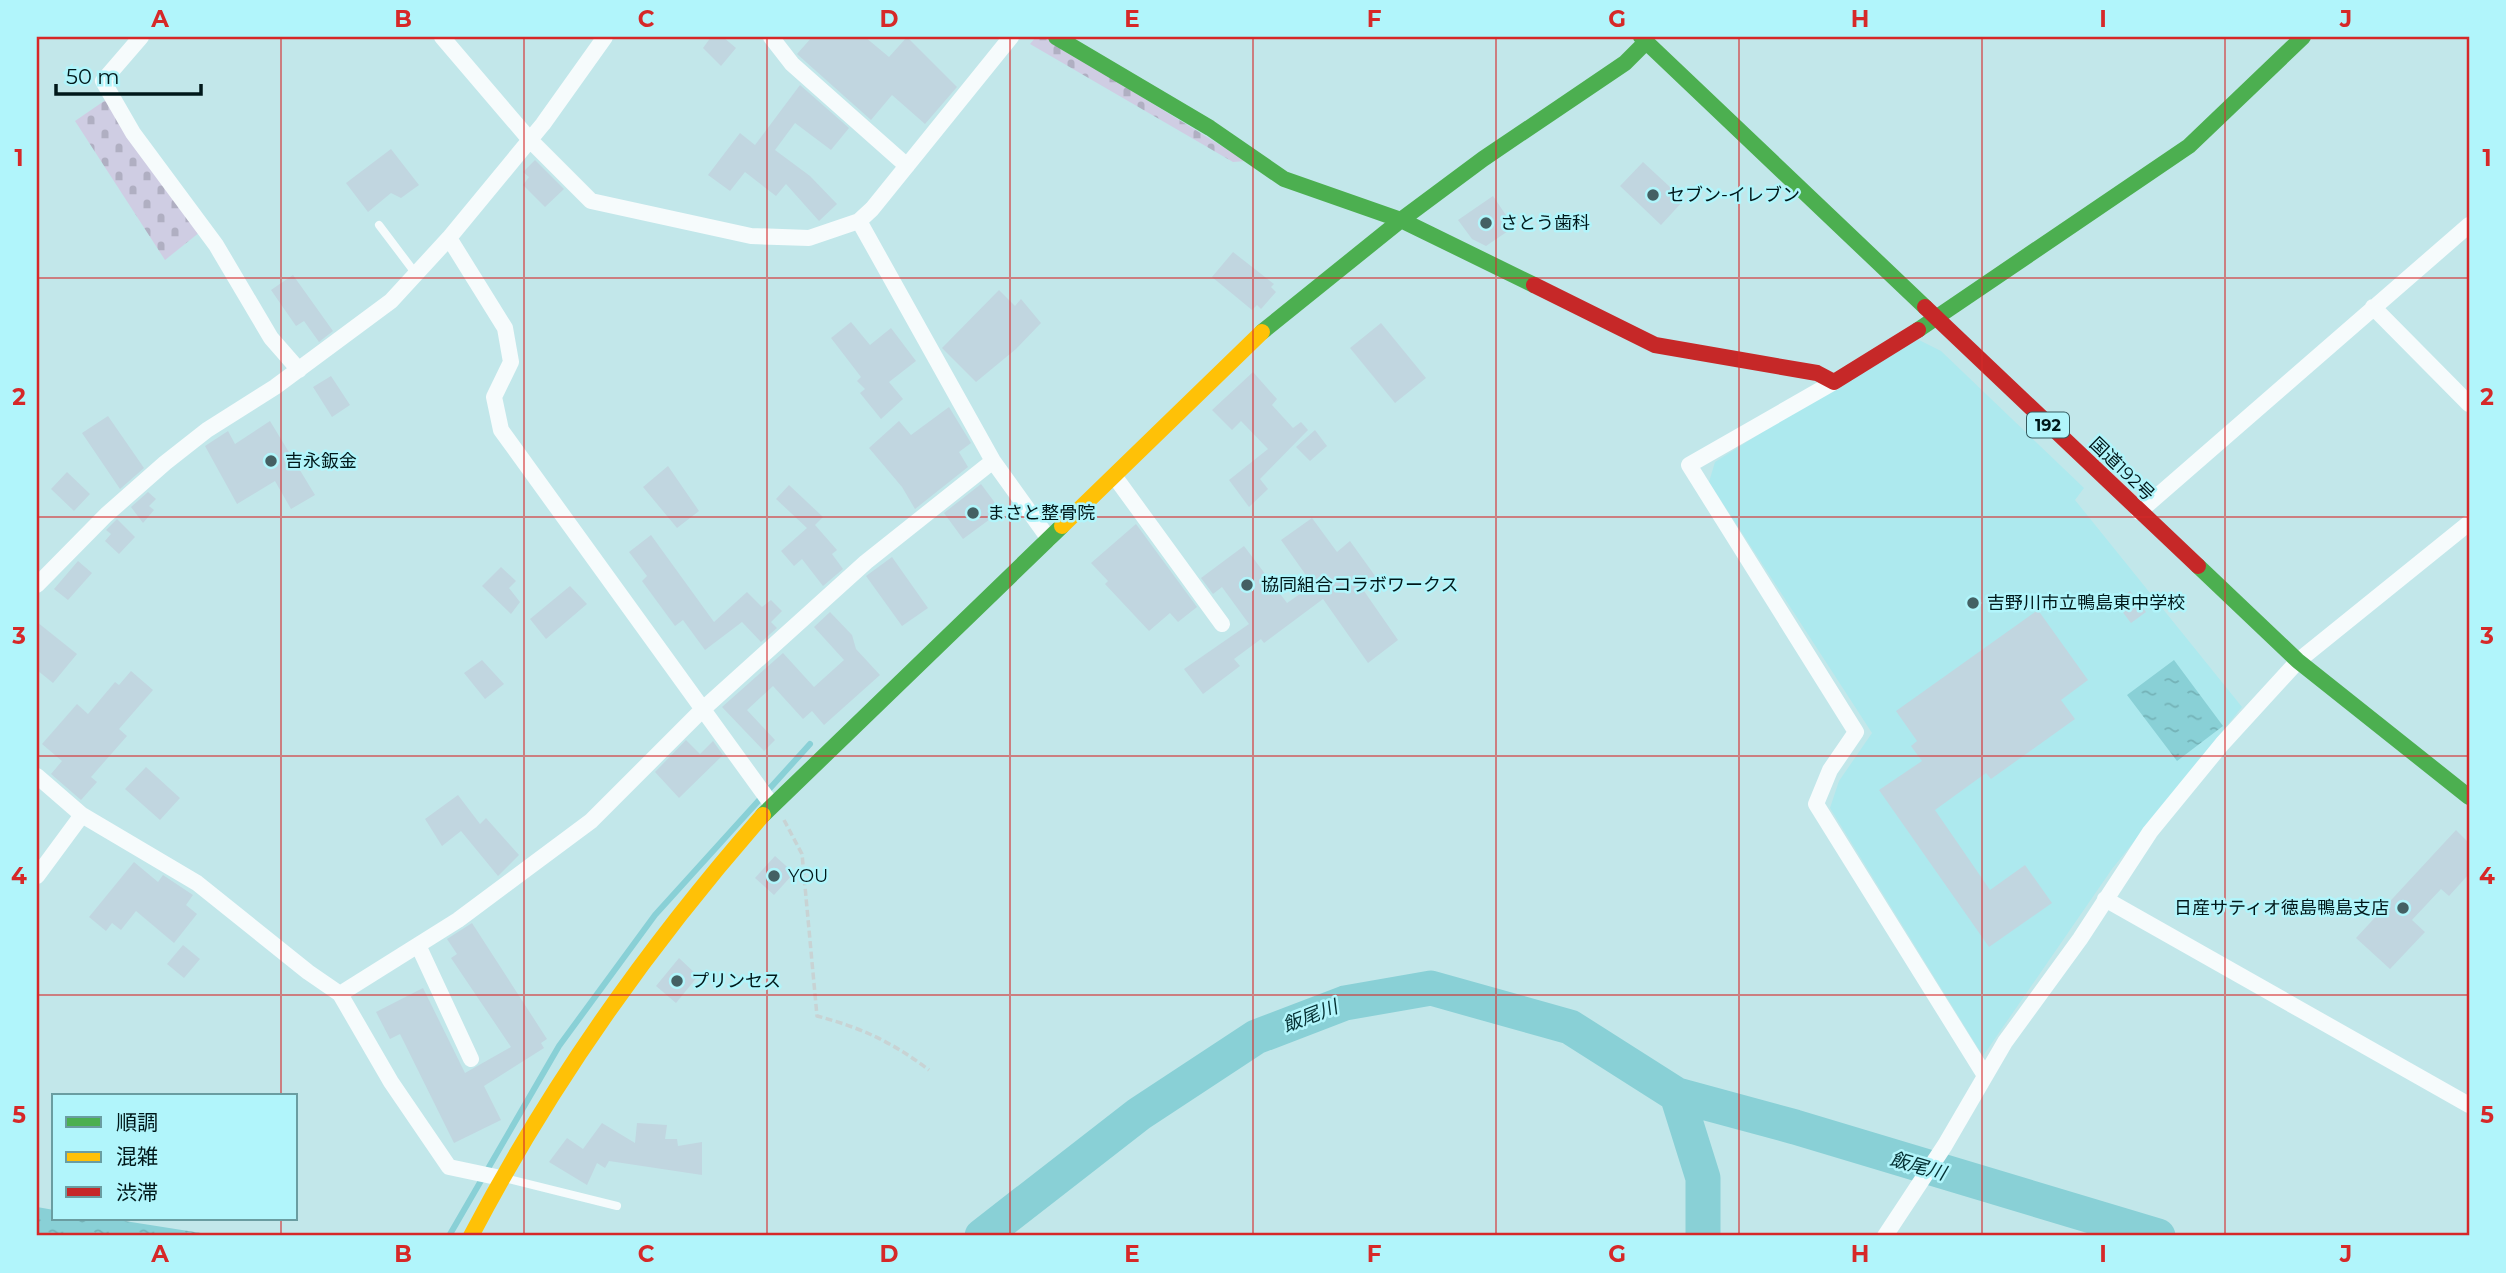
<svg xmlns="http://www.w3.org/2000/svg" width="2506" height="1273" font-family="Montserrat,'Noto Sans JP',sans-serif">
<defs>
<pattern id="cemetery-stones" width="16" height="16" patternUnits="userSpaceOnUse" patternTransform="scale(1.75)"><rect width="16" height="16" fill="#cfcde3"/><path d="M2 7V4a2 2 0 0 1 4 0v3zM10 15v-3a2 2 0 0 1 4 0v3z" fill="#b0afc2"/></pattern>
<pattern id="water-ripples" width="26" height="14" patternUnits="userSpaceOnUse" patternTransform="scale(1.75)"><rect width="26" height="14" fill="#89d0d6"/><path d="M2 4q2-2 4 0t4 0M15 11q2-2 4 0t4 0" fill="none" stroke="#74b2b7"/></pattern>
</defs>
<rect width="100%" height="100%" fill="#c2e7ea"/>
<!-- built -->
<path fill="#ade9ee" d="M1913,337L1941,351L2084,488L2075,500L2242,707L2112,869L1983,1056L1830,808L1839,781L1872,733L1709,482L1715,462Z"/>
<!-- cemetery -->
<path fill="url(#cemetery-stones)" d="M1036,37H1044L1246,161L1233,162L1030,44Z
M107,99L200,232L165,260L75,121Z"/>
<!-- water -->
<path fill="url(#water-ripples)" d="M2174,660L2223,726L2177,761L2127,695Z
M37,1207L54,1210V1219H112L220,1236H37Z"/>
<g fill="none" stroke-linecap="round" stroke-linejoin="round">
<!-- stream -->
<path stroke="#89d0d6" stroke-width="6" d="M449,1236L559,1046L655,915L810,744"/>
<!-- river -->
<path stroke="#89d0d6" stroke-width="35" d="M1677,1095L1703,1178V1236
M982,1236L1139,1114L1256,1037L1345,1003L1431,988L1570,1027L1677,1095L1795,1127L2158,1236"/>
</g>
<!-- building -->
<path fill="#c1d6e0" d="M711,37H723L736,48L721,66L703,48Z
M812,37H865L889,57L907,37L957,87L925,124L892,95L871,120L797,54Z
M800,85L849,128L831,150L795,123L775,150L810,176L837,204L819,221L786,184L776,196L745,172L730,191L708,175L740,133L755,145Z
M391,149L419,185L401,198L391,193L368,212L346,183Z
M535,160L564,189L545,207L523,185L529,177L523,172Z
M1643,162L1684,200L1661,225L1620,186Z
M1493,196L1514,227L1486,246L1472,239L1458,220Z
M1233,252L1274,284L1271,287L1276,292L1261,309L1257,305L1252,310L1212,277Z
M293,275L333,331L319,342L304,321L296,326L271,290Z
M999,290L1015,306L1021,299L1041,323L1016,349L976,382L942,348Z
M851,322L870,345L891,328L916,361L889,382L903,399L881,419L860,393L865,389L857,381L861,377L831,338Z
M1381,323L1426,378L1395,403L1350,348Z
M1253,372L1277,399L1272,405L1293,428L1301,422L1308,430L1260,479L1268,489L1249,507L1229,480L1268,449L1241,421L1232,430L1212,410Z
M331,376L350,405L332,417L313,387Z
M949,407L971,443L959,452L968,467L915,509L902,487L869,448L899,421L911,435Z
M108,416L144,468L120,489L82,433Z
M270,421L315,495L291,509L275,481L237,504L205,446L228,431L235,444Z
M1315,430L1327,446L1310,461L1296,447Z
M668,466L699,511L677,528L643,487Z
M67,472L90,494L74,511L51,489Z
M981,484L1001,511L963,539L944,513Z
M789,485L823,517L815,525L837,550L832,554L843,569L823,586L802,559L794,566L781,551L807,528L776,499Z
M148,492L156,499L149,506L154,510L143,523L131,507Z
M1312,518L1337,552L1350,541L1378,580L1364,591L1398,640L1368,663L1323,599L1264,643L1261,639L1234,659L1240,666L1203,694L1184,669L1249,624L1222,587L1213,594L1201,578L1244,546L1287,603L1313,585L1281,540Z
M117,519L135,537L119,554L105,541L111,534L106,530Z
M1136,524L1197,607L1178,622L1170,613L1149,631L1105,584L1108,581L1091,563Z
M651,535L714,622L747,592L762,607L771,600L782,611L771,622L777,628L761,642L742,622L705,650L683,620L675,626L642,581L647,576L629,552Z
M892,557L928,608L902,626L866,576Z
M78,561L92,573L68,600L54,589Z
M501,567L516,581L509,588L520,602L511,614L482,586Z
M570,586L587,604L546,639L530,619Z
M2130,591L2146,612L2131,623L2115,602Z
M2038,610L2088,680L2061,700L2075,719L1991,779L1986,773L1935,810L1990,890L2025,865L2052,903L1989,947L1879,790L1922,761L1911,746L1917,741L1896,711Z
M830,612L852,635L856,649L880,675L824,725L812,711L803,719L773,686L747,710L775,740L764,751L722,707L783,653L814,687L844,660L814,627Z
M37,622L77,654L53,683L37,670Z
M482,660L504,684L485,699L464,673Z
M131,671L153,690L119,729L127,736L91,777L97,782L81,800L51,774L62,761L42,744L77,704L88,714L115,682L119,685Z
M686,740L700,754L713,741L723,755L679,798L655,772Z
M146,767L180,798L160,820L125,789Z
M458,795L480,824L486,818L519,855L498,876L461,831L442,846L425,819Z
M2456,830L2469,843V874L2449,896L2441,889L2412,920L2425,932L2390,969L2356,938Z
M775,856L794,873L774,895L755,878Z
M134,862L158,882L163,875L193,895L186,905L197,914L174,943L136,911L121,930L112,923L106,931L89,917Z
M472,923L547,1039L541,1043L544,1048L484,1086L501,1120L454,1143L400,1034L390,1039L376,1012L423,988L465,1073L511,1047L451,958L457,954L447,939Z
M183,945L200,959L184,978L167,964Z
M679,958L698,976L676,1003L656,986Z
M602,1123L635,1143L637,1123L667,1125L665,1139H677L678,1146L702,1142V1175L609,1161L605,1168L597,1163L587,1185L549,1162L567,1138L583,1149Z"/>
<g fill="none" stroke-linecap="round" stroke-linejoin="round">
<!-- path -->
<path stroke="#c8d3d4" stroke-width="3.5" stroke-dasharray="7 3.5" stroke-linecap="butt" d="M784,820L802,854L817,1016C862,1028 892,1042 929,1070"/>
<!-- lane -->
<path stroke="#f6fbfc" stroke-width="8" d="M379,225L416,274
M504,1178L617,1206"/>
<!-- street -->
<path stroke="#f6fbfc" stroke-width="16" d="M141,37L103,81L133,133L216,245L271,338L299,370
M442,37L530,140L591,201L751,236L809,238L859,221L872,209L1011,37
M771,37L792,64L907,166
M859,221L993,461L1049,539
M449,238L505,328L511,362L494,397L501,430L772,805
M2373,307L2469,404
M1834,382L1689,465L1856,732L1830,770L1816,804L1984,1074
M1115,477L1222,624
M2139,512L2469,225
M37,585L106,515L165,463L207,430L275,387L391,301L449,238L543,124L605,37
M37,776L82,815L197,883L308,972L340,994L391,1082L449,1167L501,1178
M37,876L82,815
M2105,899L2469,1105
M418,945L471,1059
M340,994L458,920L591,821L702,710L866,562L993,461
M1885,1236L1945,1145L2005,1042L2080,939L2150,832L2222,744L2298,661L2469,523"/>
<!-- fast -->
<path stroke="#4caf50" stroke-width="16" d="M1056,37L1210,128L1284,179L1401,220L1534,285
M1641,37L1925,307
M1918,330L2189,146L2303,37
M1262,332L1401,220L1483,159L1625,63L1646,42
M2198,566L2298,661L2469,797
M763,815L1062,526"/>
<!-- slow -->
<path stroke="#ffc107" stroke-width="16" d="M1062,526L1262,332
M471,1236C551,1083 649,945 763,815"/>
<!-- jam -->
<path stroke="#c62828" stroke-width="16" d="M1534,285L1655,345L1817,373L1834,382L1918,330
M1925,307L2198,566"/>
</g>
<!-- grid -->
<path fill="none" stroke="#d62828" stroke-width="2" stroke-opacity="0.55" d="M281,37V1096M524,37V1236M767,37V1236M1010,37V1236M1253,37V1236M1496,37V1236M1739,37V1236M1982,37V1236M2225,37V1236M37,278H2469M37,517H2469M37,756H2469M37,995H2469M281,1219V1236"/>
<!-- markers -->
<g fill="#446063" stroke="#b1f5fb" stroke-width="2.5">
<circle cx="1653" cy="195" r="7"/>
<circle cx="1486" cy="223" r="7"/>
<circle cx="271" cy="461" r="7"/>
<circle cx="973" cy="513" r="7"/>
<circle cx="1247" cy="585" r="7"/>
<circle cx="1973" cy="603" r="7"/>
<circle cx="774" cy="876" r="7"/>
<circle cx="2403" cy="908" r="7"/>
<circle cx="677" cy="981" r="7"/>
</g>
<g text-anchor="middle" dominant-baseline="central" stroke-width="5" stroke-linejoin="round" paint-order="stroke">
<!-- shield labels -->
<rect fill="#b1f5fb" stroke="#355a5e" stroke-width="2" x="2027" y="412.5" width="42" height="25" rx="5"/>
<g font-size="16" font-weight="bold" fill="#00181a">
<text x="2048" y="425">192</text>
</g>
<!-- poi labels -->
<g font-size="18" fill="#00181a" stroke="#b1f5fb" text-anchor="start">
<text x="1667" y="195">セブン-イレブン</text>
<text x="1500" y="223">さとう歯科</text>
<text x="285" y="461">吉永鈑金</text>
<text x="987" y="513">まさと整骨院</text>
<text x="1261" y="585">協同組合コラボワークス</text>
<text x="1987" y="603">吉野川市立鴨島東中学校</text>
<text x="788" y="876">YOU</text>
<text x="2389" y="908" text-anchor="end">日産サティオ徳島鴨島支店</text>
<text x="691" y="981">プリンセス</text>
</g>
<!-- street labels -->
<g font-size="18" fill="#00181a" stroke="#b1f5fb">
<text transform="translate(2122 469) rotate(44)">国道192号</text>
</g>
<!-- water labels -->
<g font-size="19" font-style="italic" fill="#043033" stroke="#b1f5fb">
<text transform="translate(1310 1016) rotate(-21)">飯尾川</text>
<text transform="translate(1918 1166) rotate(16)">飯尾川</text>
</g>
</g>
<!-- border -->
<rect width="2506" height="1273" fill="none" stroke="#b1f5fb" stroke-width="77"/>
<!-- legend -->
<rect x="52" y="1094" width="245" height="126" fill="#b1f5fb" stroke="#6a9da1" stroke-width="2"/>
<rect x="66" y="1117" width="35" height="10" fill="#4caf50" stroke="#6a9da1" stroke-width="2"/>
<text x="116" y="1130" font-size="21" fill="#00181a">順調</text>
<rect x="66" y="1152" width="35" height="10" fill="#ffc107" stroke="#6a9da1" stroke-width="2"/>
<text x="116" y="1164" font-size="21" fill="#00181a">混雑</text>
<rect x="66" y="1187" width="35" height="10" fill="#c62828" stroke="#6a9da1" stroke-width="2"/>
<text x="116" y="1200" font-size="21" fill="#00181a">渋滞</text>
<!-- scale -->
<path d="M56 84v10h145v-10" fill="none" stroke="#00181a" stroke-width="3.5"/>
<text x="66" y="84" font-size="21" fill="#00181a" stroke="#b1f5fb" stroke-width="5" paint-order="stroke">50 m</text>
<rect x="38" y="38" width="2430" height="1196" fill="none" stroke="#d62828" stroke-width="2.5"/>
<g font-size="23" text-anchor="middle" font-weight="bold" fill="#d62828">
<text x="160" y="27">A</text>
<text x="403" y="27">B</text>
<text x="646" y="27">C</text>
<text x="889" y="27">D</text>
<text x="1132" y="27">E</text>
<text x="1374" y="27">F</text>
<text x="1617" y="27">G</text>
<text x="1860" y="27">H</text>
<text x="2103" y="27">I</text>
<text x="2346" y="27">J</text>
<text x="19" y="166">1</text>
<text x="2487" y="166">1</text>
<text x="19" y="405">2</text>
<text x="2487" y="405">2</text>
<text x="19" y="644">3</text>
<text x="2487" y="644">3</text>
<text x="19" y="884">4</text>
<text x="2487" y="884">4</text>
<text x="19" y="1123">5</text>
<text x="2487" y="1123">5</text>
<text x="160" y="1262">A</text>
<text x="403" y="1262">B</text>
<text x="646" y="1262">C</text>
<text x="889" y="1262">D</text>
<text x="1132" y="1262">E</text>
<text x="1374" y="1262">F</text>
<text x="1617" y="1262">G</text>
<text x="1860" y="1262">H</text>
<text x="2103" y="1262">I</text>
<text x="2346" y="1262">J</text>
</g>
</svg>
